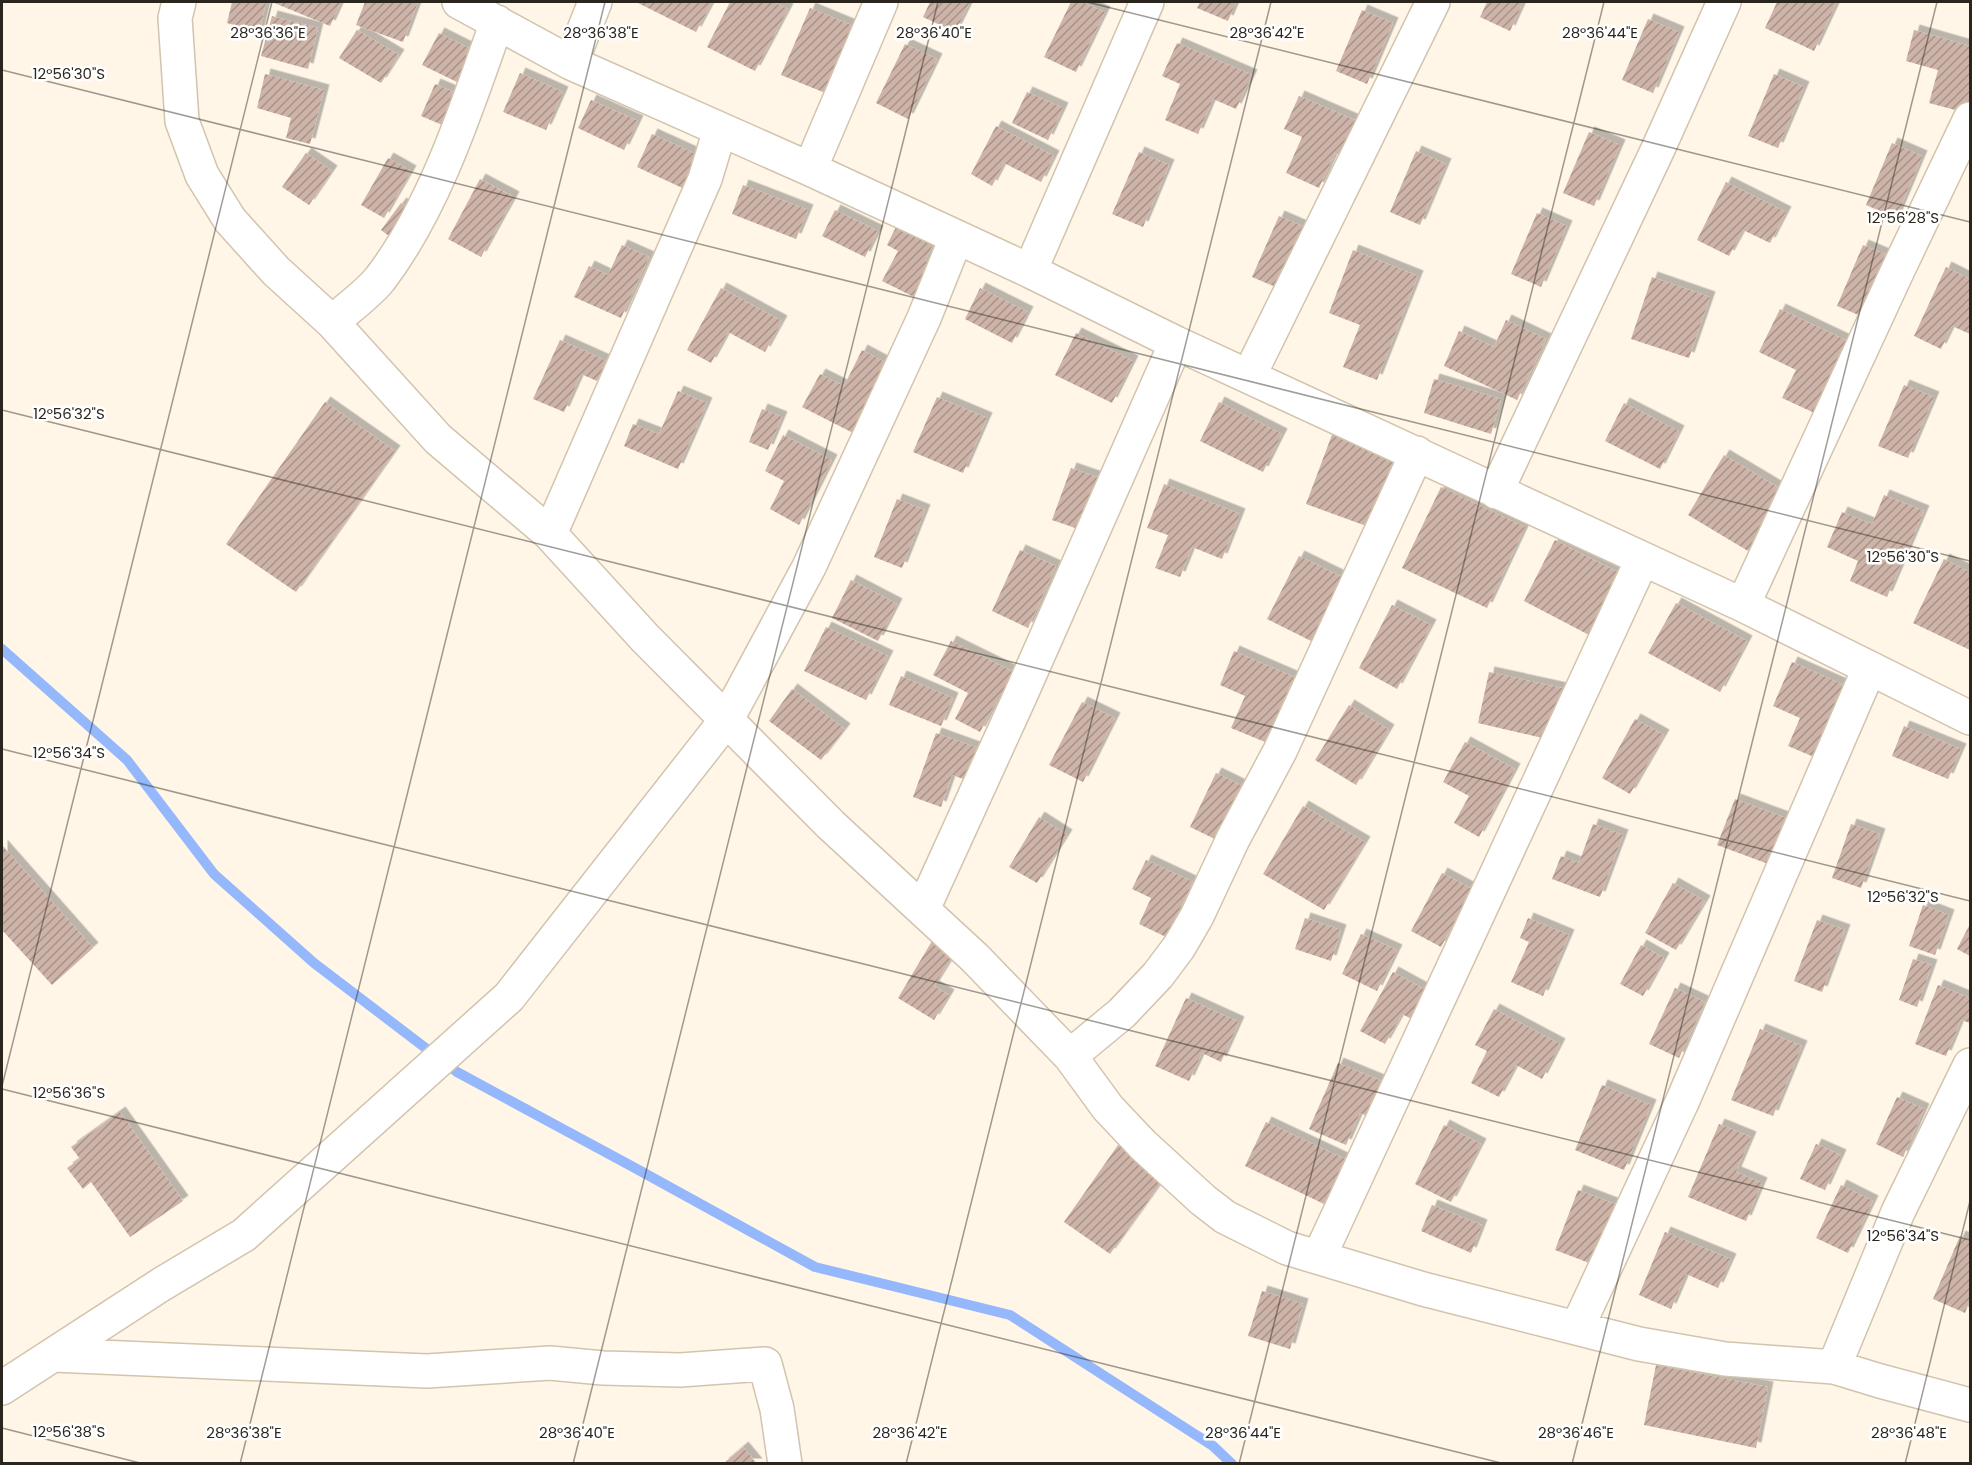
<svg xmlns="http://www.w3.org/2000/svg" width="1972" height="1465" font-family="Poppins,sans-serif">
<defs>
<pattern id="building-hatch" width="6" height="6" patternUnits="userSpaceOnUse" patternTransform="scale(1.5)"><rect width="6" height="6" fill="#ceb4a8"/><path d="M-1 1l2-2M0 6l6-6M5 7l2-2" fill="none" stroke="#a79288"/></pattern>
<filter id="shadow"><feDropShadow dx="5.5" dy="-5.5" stdDeviation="0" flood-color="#0004"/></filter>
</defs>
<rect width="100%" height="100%" fill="#fff6e8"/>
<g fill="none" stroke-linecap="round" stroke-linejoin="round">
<!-- stream -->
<path stroke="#94b8fb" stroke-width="10" d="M2,649L127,760L214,874L314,963L457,1072L635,1168L815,1267L1010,1315L1213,1446L1232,1464"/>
</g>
<!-- building -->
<path fill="url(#building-hatch)" filter="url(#shadow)" d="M232,2L266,3L259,32L227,23Z
M272,2H341L330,26Z
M365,2H418L403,42L356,25Z
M636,2H712L696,32Z
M730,2H773L788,9L755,71L707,47Z
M930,2H970L955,32L923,17Z
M1071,2H1082L1105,12L1076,72L1044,57Z
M1200,2H1236L1228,21L1197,8Z
M1487,2H1523L1510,31L1480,17Z
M1777,2H1837L1814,51L1765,28Z
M810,8L863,30L835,97L781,75Z
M1362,10L1393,23L1367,84L1336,71Z
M272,16L318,28L308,69L261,56Z
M1648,19L1679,32L1653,93L1622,80Z
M357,30L399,55L381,83L339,58Z
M1914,30L1970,46V114L1929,103L1938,70L1906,61Z
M439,33L479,53L463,85L422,65Z
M1177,43L1252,75L1236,109L1213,99L1198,134L1165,120L1180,84L1162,76Z
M905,44L937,59L908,119L876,103Z
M520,73L563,92L546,130L503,112Z
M265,74L324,90L310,144L286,138L291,118L257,108Z
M1774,74L1804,87L1778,148L1748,136Z
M435,84L461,95L447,127L421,116Z
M1027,92L1063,108L1048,140L1012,123Z
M1299,96L1373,128L1358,163L1335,153L1319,188L1286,173L1302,137L1284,129Z
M591,100L638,121L624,150L578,128Z
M996,126L1054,156L1041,182L1004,163L992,186L971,174Z
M1589,132L1620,145L1594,206L1563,193Z
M652,134L707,159L691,192L637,167Z
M1892,143L1922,156L1896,218L1866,205Z
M1416,151L1446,164L1420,225L1390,212Z
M1139,152L1169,165L1143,227L1112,214Z
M306,153L332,171L309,205L282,187Z
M388,158L411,171L384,218L361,205Z
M480,179L514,197L481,257L448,239Z
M1726,182L1786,212L1770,243L1743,230L1729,256L1697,240Z
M743,185L808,210L796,239L732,214Z
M401,203L421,217L401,245L381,230Z
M835,210L878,231L865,257L822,236Z
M1537,213L1567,226L1541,287L1511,274Z
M1279,216L1309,229L1283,290L1252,277Z
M901,217L938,234L925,261L937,267L920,300L882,281L898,251L887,245Z
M622,245L649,257L621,318L574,297L589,266L608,275Z
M1863,245L1894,258L1868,319L1837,306Z
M1353,250L1418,276L1377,380L1343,367L1360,325L1329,313Z
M1946,267L1970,279V334L1952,326L1941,349L1914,336Z
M1652,277L1710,297L1689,358L1631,339Z
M721,288L782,321L765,352L728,332L711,363L687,350Z
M980,288L1028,312L1012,343L965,319Z
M1780,309L1856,345L1821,416L1782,398L1796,370L1759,352Z
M1506,320L1546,339L1517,400L1444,366L1459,331L1494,347Z
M1076,333L1133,361L1112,403L1055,375Z
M560,340L607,361L597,381L581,374L564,412L533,399Z
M862,350L894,367L859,436L802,407L820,374L844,386Z
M1434,379L1501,399L1491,434L1424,413Z
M1904,385L1934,397L1908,458L1878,446Z
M678,391L707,403L678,469L624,446L633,424L659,434Z
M937,397L987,418L963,473L913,452Z
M325,402L395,451L296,592L226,544Z
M1219,402L1282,434L1263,472L1200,441Z
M1624,403L1679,431L1660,469L1605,441Z
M762,409L782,417L768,450L749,442Z
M1333,432L1395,456L1369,527L1306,504Z
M783,435L832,460L799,525L770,509L784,481L765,471Z
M1724,455L1784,491L1748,551L1688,515Z
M1071,468L1100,478L1081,530L1052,520Z
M1164,484L1240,514L1222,559L1192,547L1180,577L1155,568L1168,535L1147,528Z
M1441,487L1525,527L1487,608L1402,568Z
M1884,495L1924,511L1887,597L1850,581L1858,561L1827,547L1842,512L1872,524Z
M897,499L925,510L902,568L874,557Z
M1555,540L1621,574L1589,635L1524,601Z
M1020,550L1056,566L1028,628L992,611Z
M1299,556L1346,579L1315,643L1267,619Z
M1944,559L1970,572V650L1913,623Z
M851,580L897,604L878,641L832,618Z
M1676,603L1747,641L1720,692L1648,653Z
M1392,605L1431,625L1397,689L1359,668Z
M826,627L888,656L866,700L804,671Z
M951,641L1022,676L1006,708L996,702L980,732L955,719L968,693L933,675Z
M1234,651L1294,677L1265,742L1231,728L1245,696L1220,685Z
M1792,662L1853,689L1821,760L1788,746L1800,718L1773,706Z
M1489,672L1562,688L1551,740L1478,723Z
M901,676L953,698L941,726L889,705Z
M792,689L845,729L821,760L769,721Z
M1082,702L1115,718L1083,782L1049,765Z
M1349,705L1389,730L1356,785L1315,760Z
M1635,719L1664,735L1630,794L1602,778Z
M1904,726L1961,749L1948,779L1892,756Z
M936,733L997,755L986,787L952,775L941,807L913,797Z
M1465,742L1515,769L1479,837L1454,823L1469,796L1443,782Z
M1216,773L1247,788L1221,842L1190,827Z
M1735,799L1789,819L1771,865L1717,845Z
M1303,806L1365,842L1324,910L1263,874Z
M1039,817L1067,835L1037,883L1009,867Z
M1593,824L1623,835L1600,897L1552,879L1561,856L1579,863Z
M1851,824L1880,834L1861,888L1832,878Z
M2,845L93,948L52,985L2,930Z
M1146,860L1193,882L1166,937L1139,924L1151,898L1132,889Z
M1442,873L1472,889L1441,947L1411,931Z
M1673,883L1705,901L1676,950L1645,933Z
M1923,905L1949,915L1935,955L1909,946Z
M1305,918L1341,930L1331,961L1295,949Z
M1528,918L1569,935L1543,996L1511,982L1529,942L1520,938Z
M1817,920L1845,930L1822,992L1794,981Z
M1970,924V956L1957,949Z
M1361,934L1397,950L1377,991L1342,974Z
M932,941L954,954L934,986L949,995L934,1020L898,998Z
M1641,945L1664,958L1643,996L1620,984Z
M1913,959L1932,965L1917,1007L1899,1000Z
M1393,972L1448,1002L1432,1030L1402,1014L1385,1044L1360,1031Z
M1938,985L1970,998V1023L1961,1020L1946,1056L1915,1044Z
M1675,988L1705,1002L1679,1058L1649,1044Z
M1186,998L1239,1022L1221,1062L1202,1053L1189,1081L1155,1066Z
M1494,1009L1560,1044L1542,1079L1516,1065L1499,1097L1471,1083L1487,1051L1475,1045Z
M1760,1029L1802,1046L1773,1116L1731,1100Z
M1338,1063L1406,1091L1391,1126L1360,1113L1346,1145L1309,1129Z
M1602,1085L1651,1105L1624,1170L1575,1150Z
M1897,1097L1924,1109L1903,1157L1876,1144Z
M120,1112L183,1201L130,1237L91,1182L83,1189L67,1168L80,1159L71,1147Z
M1266,1122L1347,1160L1326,1205L1245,1166Z
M1719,1124L1751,1137L1736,1172L1762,1183L1746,1221L1688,1197Z
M1444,1125L1481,1144L1451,1202L1415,1184Z
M1816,1144L1841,1155L1825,1190L1800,1179Z
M1118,1145L1165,1177L1110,1254L1064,1222Z
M1841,1185L1873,1201L1848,1253L1816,1238Z
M1578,1190L1615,1204L1592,1264L1555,1250Z
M1432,1205L1482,1225L1471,1253L1421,1231Z
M1665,1232L1731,1259L1718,1288L1686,1274L1671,1309L1639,1295Z
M1960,1236L1970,1240V1300L1965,1313L1933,1299Z
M1262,1291L1303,1304L1290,1349L1248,1336Z
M1656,1365L1768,1387L1756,1448L1644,1425Z
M743,1447L757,1464H723Z"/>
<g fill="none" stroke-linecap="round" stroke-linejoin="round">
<defs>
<path id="street" d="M179,2L175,18L182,121L202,175L230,220L276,271L332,322L438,439L550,534L645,638L831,825L975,958L1070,1056L1108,1108L1143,1145L1203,1200L1225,1217L1287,1248L1423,1289L1639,1344L1725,1359L1834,1367L1880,1381L1970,1405
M459,2L571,63L810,169L1030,271L1176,343L1743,605L1970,718
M571,63L595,2
M810,169L881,2
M1030,271L1147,2
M332,322C347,309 367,295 380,279C435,207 467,107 497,22
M1249,376L1433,2
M1496,492L1658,149L1724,2
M550,534L705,179L720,130
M1743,605L1897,272L1970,119
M923,909L1022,692L1176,343
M1070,1056L1122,1013L1158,975L1179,947L1197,916L1233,839L1280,751L1417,453
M1319,1257L1642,560
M1577,1328L1683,1100L1869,669
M53,1355L427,1371L550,1363L603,1368L680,1370L765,1364L777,1409L785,1464
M1834,1367L1898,1212L1970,1065
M2,1388L162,1284L244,1235L509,997L727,719L809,567L924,318L956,238"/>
</defs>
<!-- street casing -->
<use href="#street" stroke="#d2c4ad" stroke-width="36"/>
<!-- street -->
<use href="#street" stroke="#fff" stroke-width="33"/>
</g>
<!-- ticks -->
<path fill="none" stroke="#2b261d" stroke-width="1.5" stroke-opacity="0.45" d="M1087,2L1970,222M2,70L1970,561M2,410L1970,901M2,749L1970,1240M2,1086L272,2M2,1089L1505,1464M2,1428L144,1464M240,1464L605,2M573,1464L938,2M906,1464L1271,2M1239,1464L1604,2M1572,1464L1937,2M1905,1464L1970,1201"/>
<g font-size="15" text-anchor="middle" fill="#2b261d" stroke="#fff" stroke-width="5" stroke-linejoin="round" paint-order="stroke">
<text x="268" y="38">28°36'36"E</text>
<text x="601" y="38">28°36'38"E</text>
<text x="934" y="38">28°36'40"E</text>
<text x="1267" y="38">28°36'42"E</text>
<text x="1600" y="38">28°36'44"E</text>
<text x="69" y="79">12°56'30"S</text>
<text x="1903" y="223">12°56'28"S</text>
<text x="69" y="419">12°56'32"S</text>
<text x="1903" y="562">12°56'30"S</text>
<text x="69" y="758">12°56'34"S</text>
<text x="1903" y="902">12°56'32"S</text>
<text x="69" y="1098">12°56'36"S</text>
<text x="1903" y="1241">12°56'34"S</text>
<text x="69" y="1437">12°56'38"S</text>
<text x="244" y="1438">28°36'38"E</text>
<text x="577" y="1438">28°36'40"E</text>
<text x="910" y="1438">28°36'42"E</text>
<text x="1243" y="1438">28°36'44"E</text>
<text x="1576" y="1438">28°36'46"E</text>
<text x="1909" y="1438">28°36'48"E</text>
</g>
<!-- border -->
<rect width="1972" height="1465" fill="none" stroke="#2b261d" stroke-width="6"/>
</svg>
